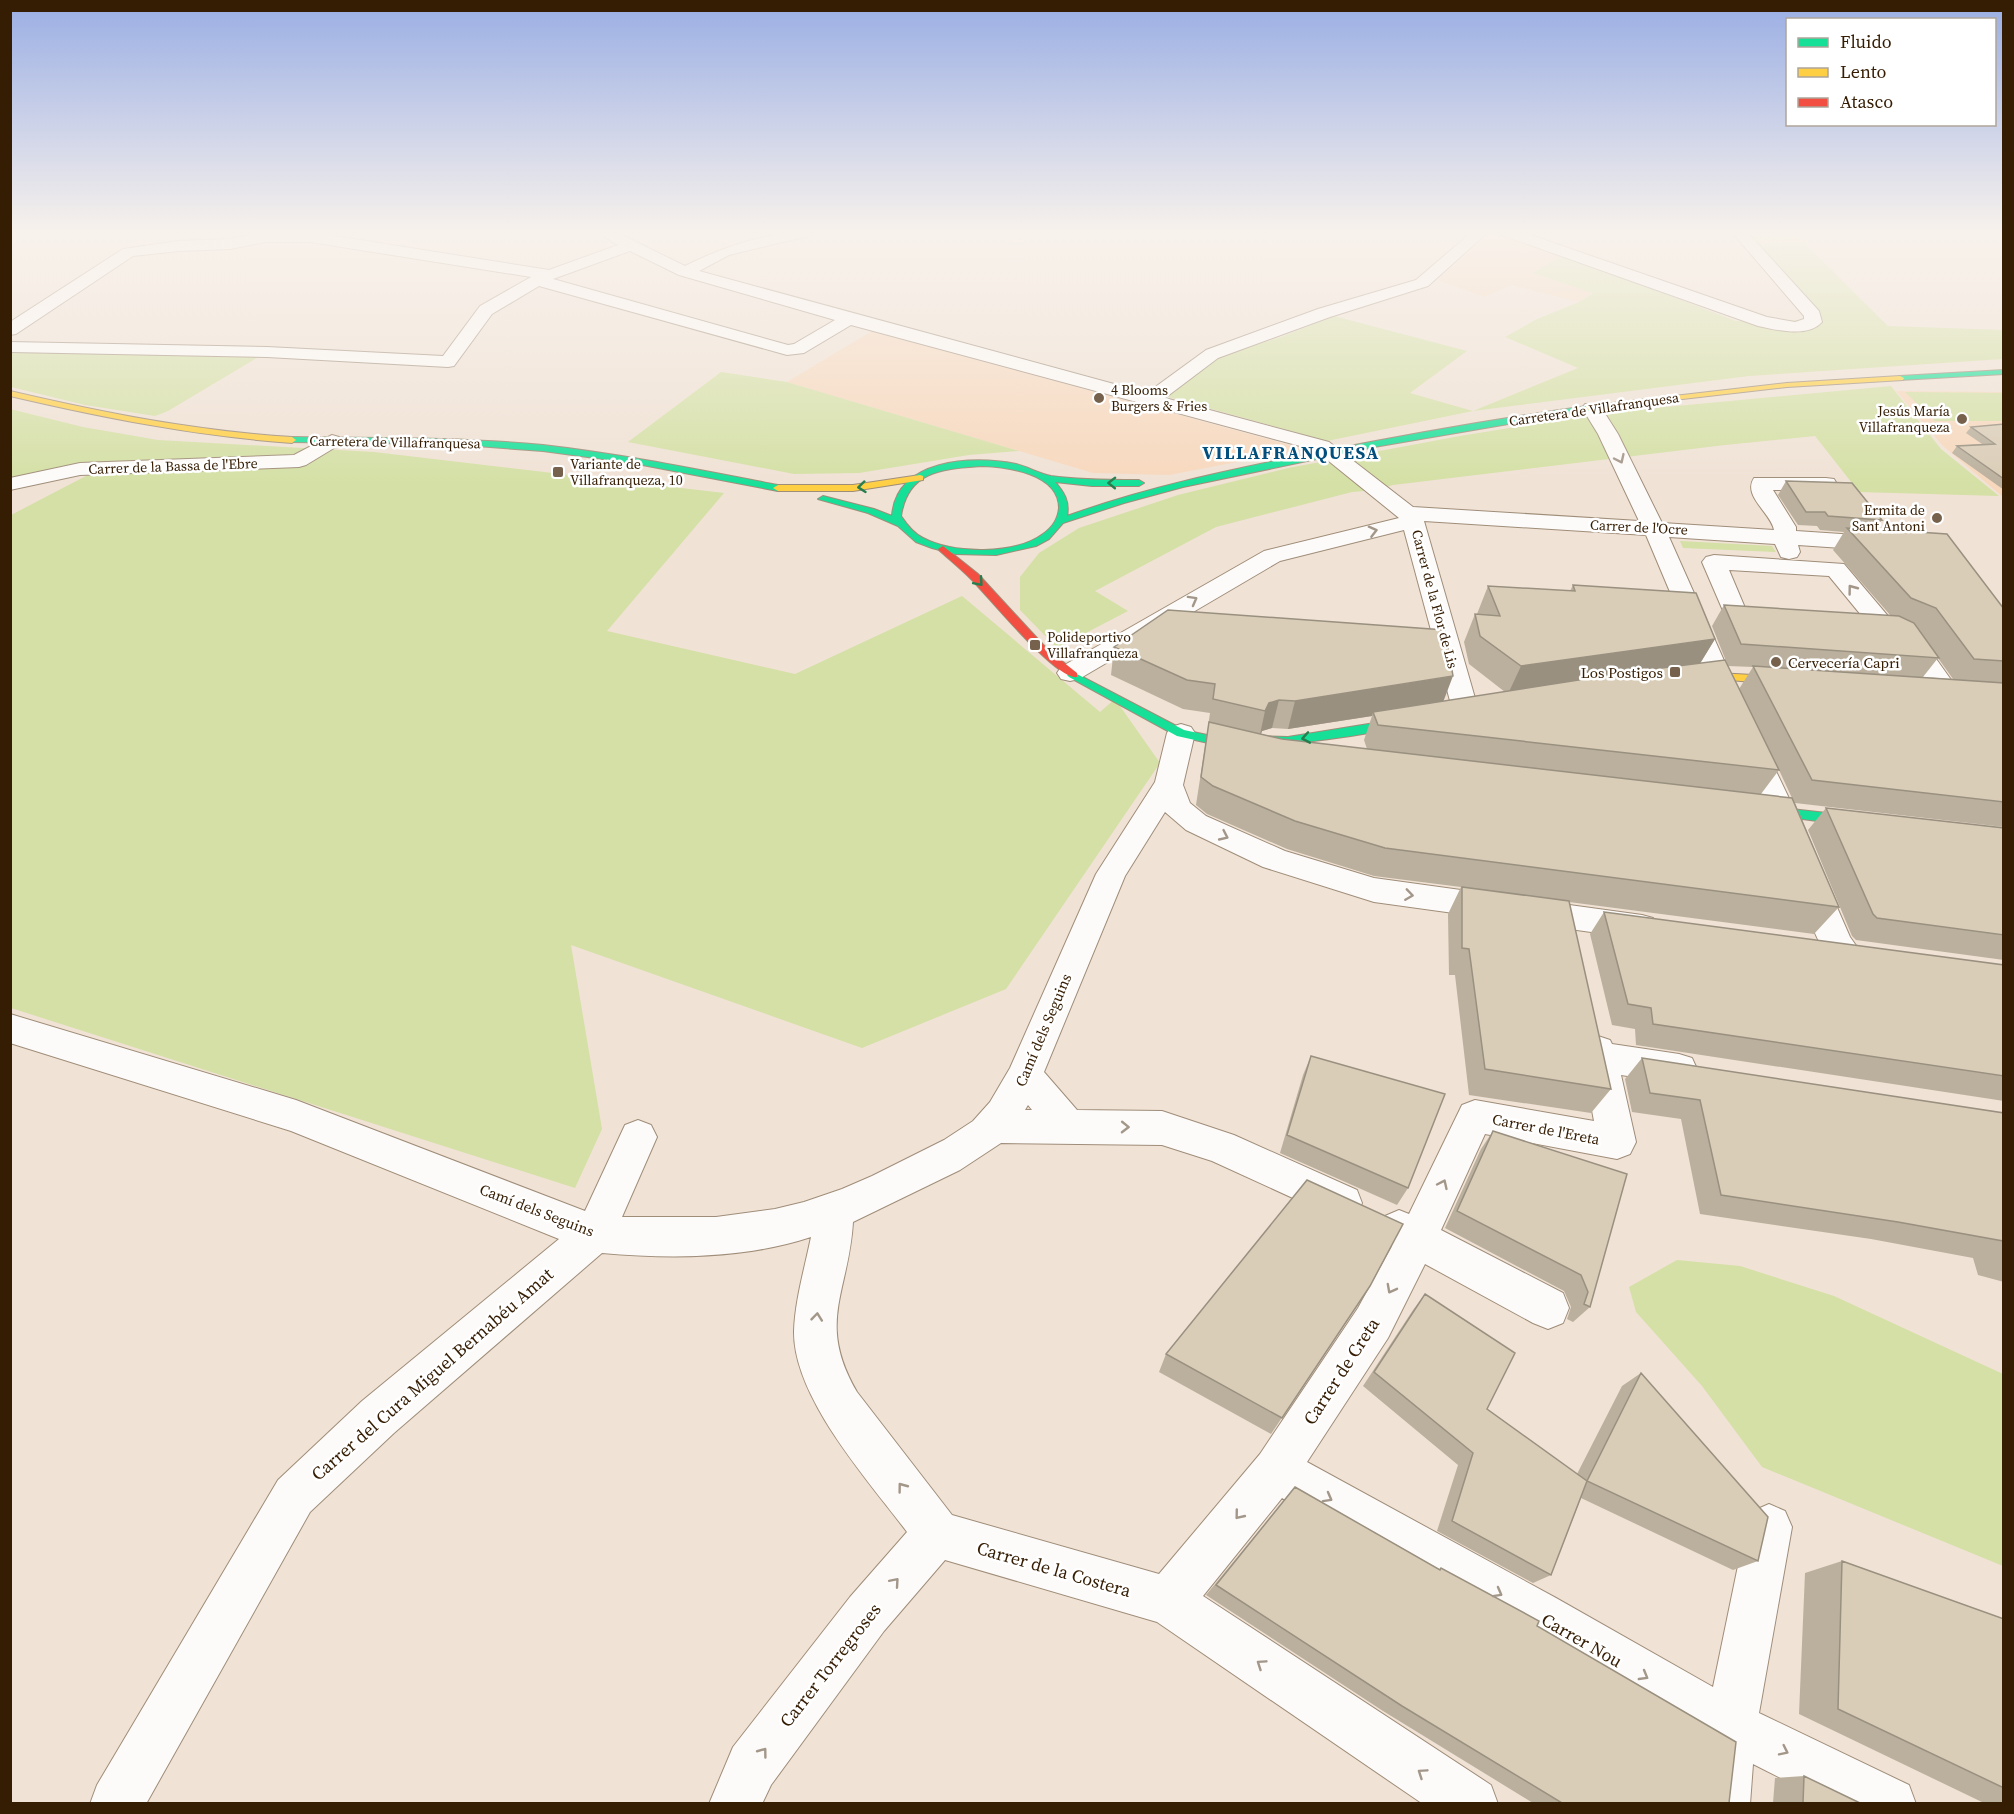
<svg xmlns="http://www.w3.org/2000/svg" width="2014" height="1814" font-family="'Source Serif 4',serif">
<rect width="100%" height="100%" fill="#f0e2d5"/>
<!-- built -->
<path fill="#f7d8bd" d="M1495,234L1510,236L1563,255L1532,273L1593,292L1579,302L1511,285L1484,297L1438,280L1486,236Z
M872,331L1304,449L1169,475L1093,473L787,382Z
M1896,391L2003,392V497L1943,446Z"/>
<!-- green -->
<path fill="#d4e0a5" d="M1739,232H1793L1888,326L2003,330V359L1749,376L1473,411L1327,441L1161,395L1215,357L1281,337L1334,316L1467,351L1410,393L1473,411L1578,368L1505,337L1537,319L1579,302L1593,293L1532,273L1563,255L1736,321L1811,320Z
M11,351L267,352L168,411L155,416L85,405L11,387Z
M721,372L787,382L1019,451L969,455L859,473L794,474L628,442Z
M1891,386L1941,449L1999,496L1859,492L1815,436L1725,445L1393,485L1376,490L1352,492L1216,527L1095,591L1128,611L1057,648L1020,610V577L1039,553L1079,528L1178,495L1288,468L1460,436L1558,420L1634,410Z
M1905,392L2003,393V421H1935Z
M10,409L83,427L158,440L374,452L724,493L607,631L795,674L962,596L1100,712L1115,699L1160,763L1006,989L862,1048L571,945L602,1129L575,1188L11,1008V515L109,464L11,480Z
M1680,541L1772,546L1776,552L1683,548Z
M1677,1260L1740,1266L1834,1296L2003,1374V1566L1762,1467L1702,1386L1636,1312L1629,1287Z"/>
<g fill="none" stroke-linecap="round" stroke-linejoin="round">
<defs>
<path id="street" d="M266,232H310L549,270L618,245L597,232H616L685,266C727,245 767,232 814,232L812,235L729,255L699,271L1147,393L1206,350L1318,309L1416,280L1472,232H1488L1428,286L1330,317L1218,358L1165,398L1329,442L1413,507L1639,521L1598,434L1582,408L1585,404H1599L1618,434L1662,523L1774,530C1771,513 1742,496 1754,478H1826L1834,479L1837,484L1834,489L1773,490L1796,527V531L1871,536L1879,538L1882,543L1879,548L1871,550L1798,545L1800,552L1797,557L1789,559L1781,557L1775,544L1669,537L1742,701L1738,707L1729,710L1720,707L1716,701L1646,535L1424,521L1479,712L1475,718L1466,721L1457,718L1453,712L1404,530L1280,561L1079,679L1070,681L1061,679L1057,673L1061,667L1264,551L1399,518L1315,450L851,325L804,353L787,355L539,286L492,314L454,366L448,367L267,357L10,352V342L267,347L443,356L480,306L531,277L310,242H266L230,249L179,251L133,256L16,334L10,335V322L123,249L179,241L230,239ZM630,251L679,275L835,320L794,344L788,345L553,279Z
M1500,232H1522L1767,317L1795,322L1804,319V316L1732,232H1747L1819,311L1822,322C1808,338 1776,330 1758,326L1502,235Z
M332,435L339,437L342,441L339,445L306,465L299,467L80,475L10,490V478L80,463L294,455Z
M1714,555L1844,564L1893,622L1917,632L1959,691L1955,697L1946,699L1937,697L1899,642L1875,632L1829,576L1729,570L1748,615L1745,620L1736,622L1727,620L1702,562L1706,557Z
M1181,724L1191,727L1195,733L1183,785L1190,803L1206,816L1285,851L1374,878L1642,915L1653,918L1658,927L1653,936L1642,939L1374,902L1263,867L1186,830L1165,812L1125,876L1044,1072L1077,1110L1162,1111L1234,1135L1357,1190L1362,1203L1357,1216L1343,1221L1212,1161L1162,1145L1001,1143L960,1170L853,1222C849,1292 816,1322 857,1392L952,1515L1159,1574L1260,1454L1358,1308L1392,1246L1385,1242L1379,1229L1385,1216L1399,1210L1409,1214L1462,1105L1475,1100L1594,1121L1581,1051L1586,1040L1598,1036L1610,1040L1612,1044L1679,1054L1692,1058L1697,1069L1692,1080L1679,1084L1621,1075L1636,1142L1630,1154L1617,1159L1485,1134L1441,1230L1563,1293L1569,1308L1563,1323L1548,1329L1533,1323L1425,1264L1388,1338L1307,1462L1556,1598L1713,1687L1746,1527L1753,1511L1769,1504L1785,1511L1792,1527L1759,1713L1909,1785L1916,1804H1832L1753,1764L1750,1804H1696L1704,1739L1522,1632L1282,1498L1203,1596L1491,1785L1498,1804H1423L1157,1622L945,1560L884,1631L771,1785L762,1804H709L733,1747L850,1597L907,1532C869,1481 793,1398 794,1331C795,1300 805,1267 811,1237C744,1259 671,1259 602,1253L394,1433L310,1512L146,1804H90L97,1785L278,1480L362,1401L559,1239L291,1131L10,1043V1014L296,1100L585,1211L625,1125L638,1120L651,1125L657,1137L622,1217H716L775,1209L804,1202L842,1189L872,1176L944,1140L973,1121L990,1102L1010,1068L1096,874L1155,782L1167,733L1171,727ZM1028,1105L1032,1110H1025Z
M1750,737L1760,739L1764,746L1806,834L1802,842L1791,845L1780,842L1776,834L1736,746L1740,739Z
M1810,868L1821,872L1825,880L1850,937L1862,954L1858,963C1850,966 1843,968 1835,963C1818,953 1803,899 1795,880L1799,872Z"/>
<path id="fast" d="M2004,370V374L1900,380L1896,378L1900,376Z
M1587,406H1590V410L1374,447L1183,487L1124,503L1063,523L1049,539L1036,546L996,555L955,554L932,548L916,542L898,526L868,513L818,499L823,496L874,509L892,516C896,459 972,455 1016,464C1028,467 1040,474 1051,476C1080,480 1109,480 1139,480L1144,483L1139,486H1092L1055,482C1064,492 1070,502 1067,516C1147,487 1230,470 1314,453C1404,435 1495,419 1587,406ZM982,466C1007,467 1059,473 1059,508C1058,519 1052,528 1043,534C1015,555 953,554 923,538C913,533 907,525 901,516C908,470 943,469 982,466Z
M292,437C376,438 460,437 543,445C622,454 700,470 778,485L783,488L778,491L632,463L543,451L449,444L289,442L288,440Z
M1073,672L1184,730L1249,744L1255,748L1249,752L1177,736L1069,677L1067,675Z
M1412,717L1418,721L1416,724C1392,730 1257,754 1243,740L1249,736L1288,737Z
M1755,805L1862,817L1868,822L1862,827L1751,812L1749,809L1751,806Z"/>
<path id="slow" d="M1900,376L1904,378L1903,380L1787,387L1587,410L1583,408L1587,406L1787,383Z
M10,391C104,413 196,431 292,437L296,440L292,443C196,436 104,418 10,396Z
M920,475L923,476V480L853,491H778L773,488L778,485H853Z
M1717,673L1789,677L1795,681L1789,685L1717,679L1688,684L1682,680L1688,676Z"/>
<path id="jam" d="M943,546L978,574L1048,650L1077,673V677C1057,681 988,596 971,579C961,569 950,560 940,551L938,549Z"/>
</defs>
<!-- street casing -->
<use href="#street" stroke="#9f8d79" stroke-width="2"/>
<!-- fast casing -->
<use href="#fast" stroke="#9f8d79" stroke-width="2"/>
<!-- slow casing -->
<use href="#slow" stroke="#9f8d79" stroke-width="2"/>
<!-- jam casing -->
<use href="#jam" stroke="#9f8d79" stroke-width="2"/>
<!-- street -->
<use href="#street" fill="#fdfbf9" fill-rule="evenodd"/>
<!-- fast -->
<use href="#fast" fill="#16e098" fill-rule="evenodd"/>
<!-- slow -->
<use href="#slow" fill="#ffcf43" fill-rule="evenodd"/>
<!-- jam -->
<use href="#jam" fill="#f24e42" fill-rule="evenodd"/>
</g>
<!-- wall -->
<path fill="#bbb09d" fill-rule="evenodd" d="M2004,424V490L1952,453L1957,446L1982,444L1966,433L1971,427Z
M1786,481L1882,520L1875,529L1903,531L2004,609V827L1795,803L1839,907L1814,934L1569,902L1611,1089L1591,1113L1469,1095L1455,975H1449L1448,914L1461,887L1374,876L1287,849L1207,814L1196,805L1208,727L1210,713L1183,709L1111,675L1114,647L1444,701L1505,692L1469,664L1464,642L1475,614H1477L1488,586L1570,591L1573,585L1715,639L1700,663L1739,689L1753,667L1728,666L1712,626L1724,605L1891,616L1833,550L1844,532L1820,530L1817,526L1798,525L1778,495ZM1938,658L1953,679L1923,677ZM1372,716L1364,740L1367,749L1282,739L1261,734L1262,731L1272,728L1288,729ZM1779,770L1792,798L1761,794Z
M1826,808L2004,828V960L1856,940L1852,936L1808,830Z
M1604,912L2004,965V1101L1636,1045L1635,1029L1612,1025L1590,934Z
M1311,1056L1408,1188L1397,1205L1280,1153L1303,1075Z
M1642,1058L2004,1113V1282L1978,1275L1973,1258L1871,1239L1700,1214L1681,1119L1632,1112L1625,1079Z
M1493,1131L1627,1174L1590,1307L1573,1322L1567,1319L1571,1307L1564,1291L1445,1228L1481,1149Z
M1370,1286L1271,1434L1159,1372L1166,1354Z
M1425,1294L1487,1409L1577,1474L1622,1386L1641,1373L1758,1561L1733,1570L1581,1498L1551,1575L1533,1583L1437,1531L1458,1465L1363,1386L1413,1310Z
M1295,1487L1439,1569L1441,1568L1537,1626L1731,1803H1533L1383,1711L1206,1595Z
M1842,1561L2004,1619V1803H1984L1799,1714L1805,1573Z
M1804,1776L1860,1803H1773L1775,1778Z"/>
<!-- shaded-wall -->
<path fill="#999080" d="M1715,639L1698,667L1508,694L1521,666Z
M1453,676L1442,705L1373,712L1372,716L1288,729L1295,701Z
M1279,700L1272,728L1262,731L1259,739L1265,711L1269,703Z"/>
<!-- building -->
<path fill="#dacdb7" stroke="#999080" stroke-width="1.5" d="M2004,424V479L1957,446L1995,444L1971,427Z
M1786,481L1852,483L1882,520L1828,516L1825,512H1806Z
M1898,525L1903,531L1947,534L2004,609V661L1974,659L1936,608L1911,598L1847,528L1886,530L1895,528Z
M1573,585L1696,593L1715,639L1521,666L1480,636L1475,614L1500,616L1488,586L1575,591Z
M1724,605L1899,616L1914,623L1939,658L1741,644Z
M1168,610L1445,630L1453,676L1295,701L1279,700L1269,703L1265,711L1213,699L1215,684L1187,680L1114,647Z
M1725,660L1779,770L1378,725L1373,712L1630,672Z
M1753,666L2004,683V802L1812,780Z
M1209,722L1282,739L1792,798L1839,907L1385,848L1295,821L1213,786L1201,777Z
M1826,808L2004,828V935L1877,918L1873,914Z
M1462,887L1569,901L1611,1089L1485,1069L1469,949L1462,948Z
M1604,912L2004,965V1076L1653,1024L1651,1008L1628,1004Z
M1311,1056L1445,1094L1408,1188L1287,1135Z
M1642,1058L2004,1113V1243L2003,1241L1898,1222L1721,1195L1700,1100L1650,1093Z
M1493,1131L1627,1174L1590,1307L1584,1304L1588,1292L1581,1275L1457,1211Z
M1307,1180L1403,1224L1370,1286L1282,1418L1166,1354Z
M1425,1294L1515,1353L1487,1409L1587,1481L1551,1575L1452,1521L1473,1453L1374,1372Z
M1641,1373L1768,1517L1758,1561L1587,1481Z
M1295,1487L1440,1570L1441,1568L1539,1621L1537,1626L1736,1742L1729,1803H1731H1562L1402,1706L1216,1585Z
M1842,1561L2004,1619V1788L1838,1709Z
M1804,1776L1860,1803H1803Z"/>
<!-- one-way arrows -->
<defs><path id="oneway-chevron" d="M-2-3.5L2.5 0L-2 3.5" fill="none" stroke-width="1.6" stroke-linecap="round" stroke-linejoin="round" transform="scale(1.5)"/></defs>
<g stroke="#a3978a">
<use href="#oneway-chevron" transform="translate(1620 459) rotate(65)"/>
<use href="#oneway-chevron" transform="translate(1373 531) rotate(-14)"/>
<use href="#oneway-chevron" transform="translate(1852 589) rotate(-127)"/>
<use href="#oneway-chevron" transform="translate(1193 600) rotate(-29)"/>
<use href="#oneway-chevron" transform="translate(1224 836) rotate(25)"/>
<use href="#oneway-chevron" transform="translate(1409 895) rotate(8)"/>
<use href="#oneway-chevron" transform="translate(1125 1127) rotate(1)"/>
<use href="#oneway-chevron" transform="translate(1443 1184) rotate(-65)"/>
<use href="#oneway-chevron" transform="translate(1391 1289) rotate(118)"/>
<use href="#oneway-chevron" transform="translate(817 1317) rotate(-84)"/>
<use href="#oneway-chevron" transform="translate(902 1487) rotate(-127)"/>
<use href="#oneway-chevron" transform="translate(1328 1498) rotate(29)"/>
<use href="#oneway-chevron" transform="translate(1239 1515) rotate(129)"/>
<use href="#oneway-chevron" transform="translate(895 1582) rotate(-49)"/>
<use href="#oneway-chevron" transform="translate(1498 1593) rotate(29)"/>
<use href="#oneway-chevron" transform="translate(1261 1664) rotate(-146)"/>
<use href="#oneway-chevron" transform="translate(1644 1676) rotate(30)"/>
<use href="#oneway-chevron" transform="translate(1784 1751) rotate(26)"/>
<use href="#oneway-chevron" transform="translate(763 1752) rotate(-53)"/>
<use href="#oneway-chevron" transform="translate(1422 1773) rotate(-146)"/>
</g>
<g stroke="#267e4e">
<use href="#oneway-chevron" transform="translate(1112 483) rotate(-179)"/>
<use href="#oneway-chevron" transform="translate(862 487) rotate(174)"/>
<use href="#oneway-chevron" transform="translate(979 582) rotate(49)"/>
<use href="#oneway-chevron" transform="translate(1306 738) rotate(170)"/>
</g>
<!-- sky -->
<linearGradient id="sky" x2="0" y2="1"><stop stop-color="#9aaee4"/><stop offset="0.48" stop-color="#f8f2ec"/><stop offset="1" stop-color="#f8f2ec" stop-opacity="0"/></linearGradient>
<rect width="2014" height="486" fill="url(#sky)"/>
<!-- markers -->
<g fill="#76624c" stroke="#fff" stroke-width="2">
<circle cx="1099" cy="398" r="6"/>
<circle cx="1962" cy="419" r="6"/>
<rect x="552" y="466" width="12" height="12" rx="3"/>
<circle cx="1937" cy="518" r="6"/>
<rect x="1029" y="639" width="12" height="12" rx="3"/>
<circle cx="1776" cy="662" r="6"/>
<rect x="1669" y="666" width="12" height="12" rx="3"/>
</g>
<g text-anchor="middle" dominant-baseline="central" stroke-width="5" stroke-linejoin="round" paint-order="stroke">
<!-- far-poi labels -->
<g font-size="14" fill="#351d03" stroke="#fff" text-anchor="start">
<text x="1111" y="390">4 Blooms<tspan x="1111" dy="16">Burgers &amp; Fries</tspan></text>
<text x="1950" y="411" text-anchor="end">Jesús María<tspan x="1950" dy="16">Villafranqueza</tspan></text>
<text x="570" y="464">Variante de<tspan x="570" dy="16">Villafranqueza, 10</tspan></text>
<text x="1925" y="510" text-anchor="end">Ermita de<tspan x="1925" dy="16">Sant Antoni</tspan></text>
<text x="1047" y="637">Polideportivo<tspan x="1047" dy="16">Villafranqueza</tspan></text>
</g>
<!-- far-street labels -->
<g font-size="14" fill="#351d03" stroke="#fff">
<text transform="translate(1594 409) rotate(-8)">Carretera de Villafranquesa</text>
<text transform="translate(395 442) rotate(1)">Carretera de Villafranquesa</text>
<text transform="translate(173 466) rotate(-2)">Carrer de la Bassa de l'Ebre</text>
<text transform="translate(1639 527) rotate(3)">Carrer de l'Ocre</text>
<text transform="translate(1435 599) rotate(75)">Carrer de la Flor de Lis</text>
</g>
<!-- poi labels -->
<g font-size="15" fill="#351d03" stroke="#fff" text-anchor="start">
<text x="1788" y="662">Cervecería Capri</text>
<text x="1663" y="672" text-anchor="end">Los Postigos</text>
</g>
<!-- street labels -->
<g font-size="15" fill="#351d03" stroke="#fff">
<text transform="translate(1043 1030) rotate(-67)">Camí dels Seguins</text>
<text transform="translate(1546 1129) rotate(11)">Carrer de l'Ereta</text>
<text transform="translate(537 1210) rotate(21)">Camí dels Seguins</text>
</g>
<!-- far-district labels -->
<g font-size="18" font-weight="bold" letter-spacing="1.5" fill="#024e7c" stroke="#fff">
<text x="1291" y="452">VILLAFRANQUESA</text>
</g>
<!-- near-street labels -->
<g font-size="18" fill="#351d03" stroke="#fff">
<text transform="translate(1341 1371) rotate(-57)">Carrer de Creta</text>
<text transform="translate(432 1374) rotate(-41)">Carrer del Cura Miguel Bernabéu Amat</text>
<text transform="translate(1054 1569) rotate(16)">Carrer de la Costera</text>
<text transform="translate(1582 1640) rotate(30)">Carrer Nou</text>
<text transform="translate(830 1665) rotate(-52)">Carrer Torregroses</text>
</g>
</g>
<!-- border -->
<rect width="2014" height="1814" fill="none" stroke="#351d03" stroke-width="24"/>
<!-- legend -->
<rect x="1786" y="18" width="210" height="108" fill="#ffffff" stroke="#aea59a" stroke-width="1.5"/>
<rect x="1798" y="38" width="30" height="9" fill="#16e098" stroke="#aea59a" stroke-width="1.5"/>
<text x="1840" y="48" font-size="18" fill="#351d03">Fluido</text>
<rect x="1798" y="68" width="30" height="9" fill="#ffcf43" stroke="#aea59a" stroke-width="1.5"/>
<text x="1840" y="78" font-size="18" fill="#351d03">Lento</text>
<rect x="1798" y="98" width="30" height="9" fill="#f24e42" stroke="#aea59a" stroke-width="1.5"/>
<text x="1840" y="108" font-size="18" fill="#351d03">Atasco</text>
</svg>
